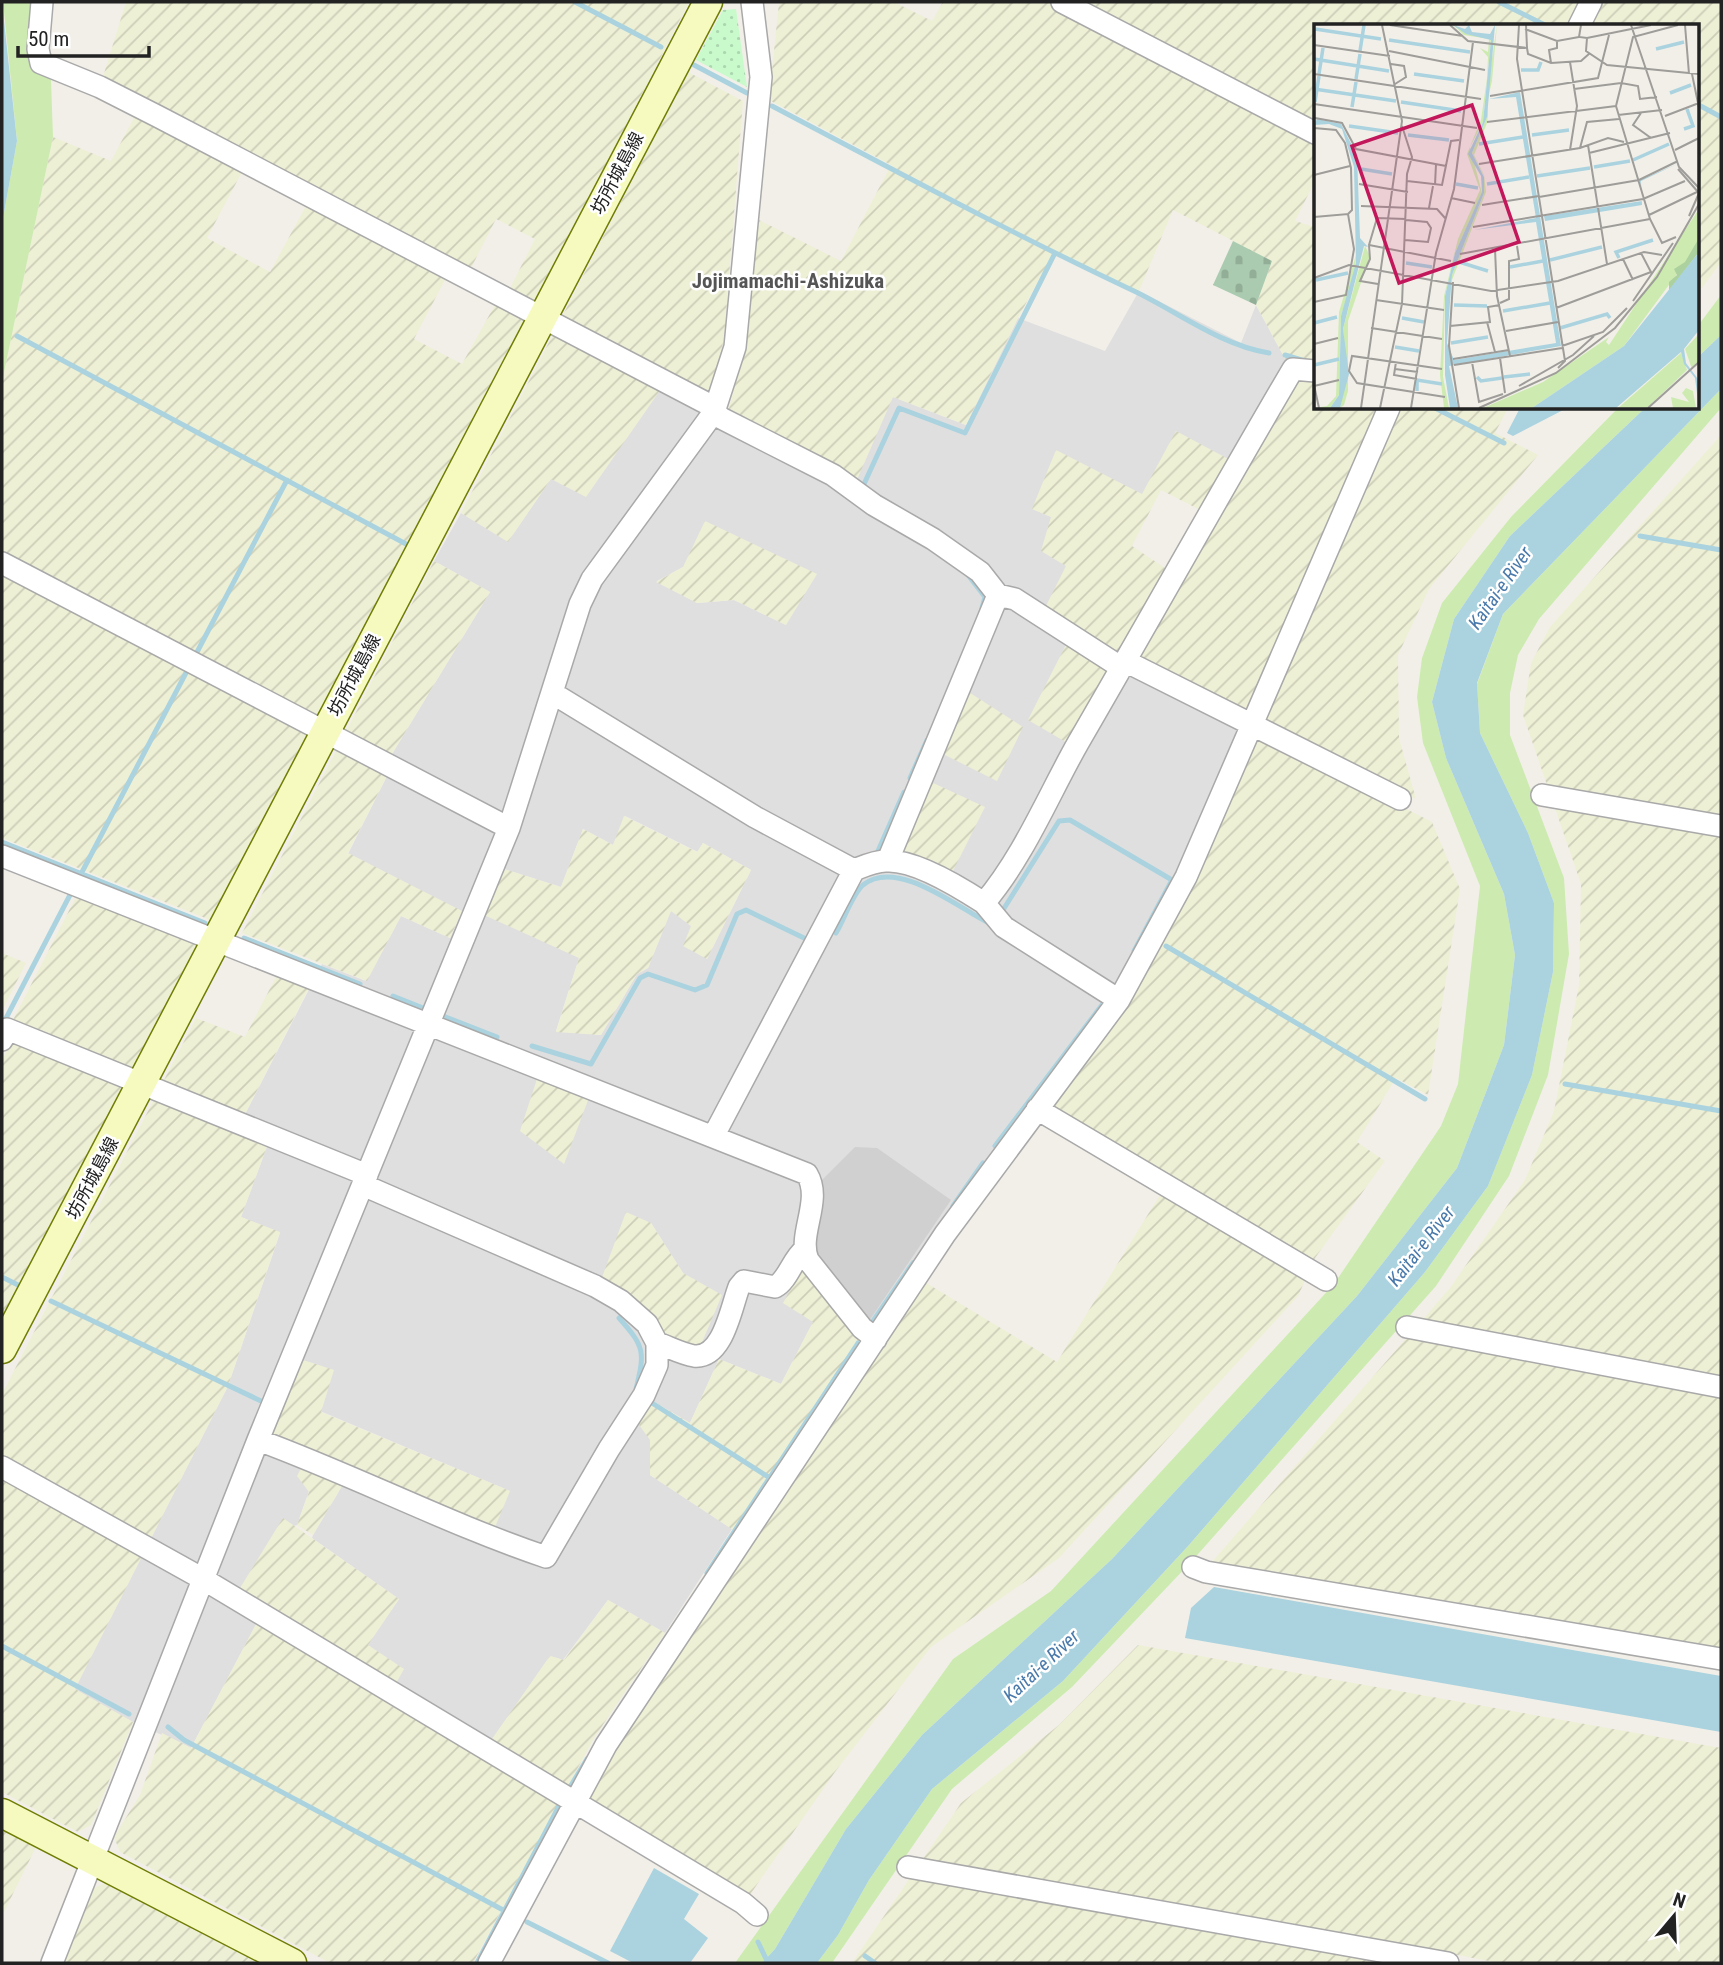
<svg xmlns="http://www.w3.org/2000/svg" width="1723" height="1965" font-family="'Roboto Condensed','Noto Sans JP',sans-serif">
<defs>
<pattern id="farmland-furrows" width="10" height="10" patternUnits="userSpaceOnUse" patternTransform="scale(1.75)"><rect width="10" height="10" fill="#eef0d5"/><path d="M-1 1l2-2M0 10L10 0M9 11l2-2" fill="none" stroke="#ccceb7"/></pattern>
<pattern id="cemetery-stones" width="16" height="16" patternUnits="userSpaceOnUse" patternTransform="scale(1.75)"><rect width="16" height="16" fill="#aacbaf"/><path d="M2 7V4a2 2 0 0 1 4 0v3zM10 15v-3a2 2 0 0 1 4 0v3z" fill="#92ae96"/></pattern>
<pattern id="park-dots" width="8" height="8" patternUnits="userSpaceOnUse" patternTransform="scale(1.75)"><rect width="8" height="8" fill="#c8facc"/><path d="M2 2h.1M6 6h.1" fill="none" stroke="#acd6af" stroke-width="1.8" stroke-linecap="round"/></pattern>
</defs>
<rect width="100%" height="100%" fill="#f2efe9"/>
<!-- residential -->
<path fill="#e0dfdf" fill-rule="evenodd" d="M1139,291L1241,343L1256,305L1296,379L1241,467L1142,494L1033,509L1051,517L1066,566L1073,631L1029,719L1124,653L1250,714L1191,879L875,1356L813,1322L781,1384L719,1359L690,1423L651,1400L650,1475L732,1529L665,1633L608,1600L563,1660L550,1656L481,1756L386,1701L367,1645L399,1599L312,1538L313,1535L352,1469L510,1491L320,1411L300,1359L311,1450L309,1491L297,1525L294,1526L283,1519L263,1611L191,1748L133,1722L74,1690L228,1386L280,1233L241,1217L269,1141L238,1128L322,964L366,981L401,916L450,938L462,912L348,854L388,774L389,759L490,592L434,561L461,513L508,541L551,479L670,376L728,412L893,397L966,425L1018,318L1105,351ZM683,567L786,625L734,600L697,603L657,581ZM625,816L698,852L703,843L751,870L707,959L691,926L671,910L648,968L637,974L601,1035L556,1031L579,958L504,869L561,887L583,829L613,845ZM651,1223L683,1273L630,1297Z"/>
<!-- religious -->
<path fill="#d0d0d0" d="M855,1147L877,1148L951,1200L867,1324L811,1256L819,1183Z"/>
<!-- farmland -->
<path fill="url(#farmland-furrows)" d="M126,2H689L534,305L508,292L535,239L496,219L469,272L102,80Z
M779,2H894L932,21L943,2H1049L1315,139V181L1295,221L1315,227V408H1508L1495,433L1538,455L1429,589L1398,655L1399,738L1416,799L1138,660L1241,467L1296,379L1256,305L1272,261L1173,210L1139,291L1054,252L1018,318L966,425L893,397L856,482L728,412L745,348L757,219L841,261L891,165L769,100Z
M1079,2H1721V262L1697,295V26H1315V126Z
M688,72L743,101L724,339L710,395L670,376L586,497L551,479L508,542L461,513Z
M136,114L243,170L207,238L270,272L307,204L446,278L414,339L462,364L496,303L526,319L213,921L2,838V382L53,137L111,161Z
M1176,431L1232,461L1202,511L1161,490L1132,546L1171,572L1071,745L1028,720L1073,631L1045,608L1066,566L1041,551L1051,517L1032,509L1056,450L1142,494Z
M1721,435V1654L1211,1563L1450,1288L1525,1180L1554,1111L1579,985L1581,884L1523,715L1531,663L1550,627Z
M705,521L817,574L786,625L734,600L697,603L656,582L683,567Z
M434,561L490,592L389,759L388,774L348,853L462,911L450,938L401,916L367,981L242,933Z
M967,691L1023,727L997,781L943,754Z
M1253,731L1432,822L1460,889L1428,1095L1396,1078L1357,1142L1385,1161L1315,1258L1298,1296L1059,1558L931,1647L835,1772L747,1899L586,1800L613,1747L753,1543L650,1475V1440L637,1422L651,1400L690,1423L719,1359L781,1384L813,1322L783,1303L803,1266L874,1355L923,1281L1057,1362L1163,1190L1040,1116L1122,1006Z
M931,782L985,807L951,875L899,854Z
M624,816L697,852L703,843L751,870L707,959L683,946L691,926L671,911L648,968L637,974L601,1035L556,1032L579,958L484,915L504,869L561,887L583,829L613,845Z
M78,893L202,942L2,1326V1060L18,1030L13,1020Z
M2,953L26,963L2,1011Z
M278,973L310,986L238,1128L269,1141L241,1217L280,1232L228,1386L75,1689L133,1722L91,1825L78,1832L2,1792V1394L196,1018L245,1037Z
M538,1076L590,1095L564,1164L520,1131Z
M626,1212L651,1223L683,1273L722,1295L700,1347L672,1342L630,1297L601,1280Z
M300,1359L334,1370L321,1412L510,1491L493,1532L352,1469L313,1535L297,1525L309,1492L297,1476L311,1450L270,1434Z
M283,1518L399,1599L368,1645L404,1669L386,1701L480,1756L550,1656L564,1660L608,1600L665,1633L594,1738L473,1963H330L120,1852L114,1837L140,1795L162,1733L191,1748L263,1611L237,1593Z
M1138,1645L1721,1748V1963H1500L1381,1941L1370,1963H852L961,1803L1059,1725Z
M2,1825L38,1843L2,1916Z
M108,1882L261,1963H61L91,1889Z"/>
<!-- grass -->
<path fill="#cdebb0" d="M3,2H36L29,64L51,80L53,137L2,382V224L17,141Z
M1721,295V335L1697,358V327Z
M1721,389V408L1539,619L1518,655L1510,693V735L1564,878L1569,954L1548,1075L1509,1176L1436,1286L1191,1562L1072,1687L952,1789L832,1963H817L838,1935L869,1880L932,1789L1063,1681L1189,1545L1425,1272L1488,1186L1532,1075L1553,972L1554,903L1528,833L1480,733L1477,684L1503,614Z
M1618,408H1645L1510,536L1454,619L1432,702L1446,758L1504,894L1515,955L1504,1045L1457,1168L1357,1296L1112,1559L922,1735L846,1829L775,1949L762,1963H735L953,1659L1051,1591L1334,1284L1441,1126L1458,1084L1480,886L1423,743L1417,697L1422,658L1442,603L1511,517Z"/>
<!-- cemetery -->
<path fill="url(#cemetery-stones)" d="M1233,241L1272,261L1256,305L1213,285Z"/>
<!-- park -->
<path fill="url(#park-dots)" d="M736,9L747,87L696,60L723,10Z"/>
<!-- water -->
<path fill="#aad3df" d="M2,2L17,141L2,224Z
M1721,335V389L1503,614L1477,683L1480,733L1528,833L1554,903L1553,972L1532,1075L1488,1186L1425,1272L1189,1545L1063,1681L932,1789L869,1880L838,1935L817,1963H762L775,1949L846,1829L922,1735L1112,1559L1357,1296L1457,1168L1504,1045L1515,955L1504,894L1446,758L1432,702L1454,619L1510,536L1645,408H1697V358Z
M1520,408H1567L1513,436L1507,433Z
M1214,1587L1721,1676V1732L1185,1638L1191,1608Z
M654,1868L699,1894L684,1919L708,1938L690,1963H633L610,1951Z"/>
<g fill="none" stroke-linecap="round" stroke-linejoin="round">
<!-- stream -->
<path stroke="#aad3df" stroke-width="5" d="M575,2L661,47
M1499,2L1547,26
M694,65L747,93
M1697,104L1721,117
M772,106C892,169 1011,233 1134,291C1178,312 1220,345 1269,353
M17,336L406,544
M1285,355L1305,361
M1435,408L1504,443
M864,484L899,408L965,433L1054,255
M1640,536L1721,550
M968,575L985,597L982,608
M195,656L287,480
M910,778L927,740
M2,842L205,923
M878,851L904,792
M81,874L188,669
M1003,910L1059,821L1070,820L1172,880L1134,951
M836,933C844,920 852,895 863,885C896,858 956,906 987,922
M244,938L360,984
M1166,946L1425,1099
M393,996L423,1008
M443,1016L497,1037
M3,1024L71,893
M532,1046L591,1064L640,978L648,974L695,990L707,985L737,914L746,910L804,938
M1565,1084L1721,1111
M995,1146L1105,1001
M953,1206L983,1163
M2,1277L20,1286
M51,1301L261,1401
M619,1318C645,1347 645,1352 636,1389
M873,1321L913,1263
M652,1403L770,1478
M707,1573L858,1343
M2,1646L129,1714
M168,1727L184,1740L505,1911
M570,1787L587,1759
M527,1922L608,1963
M758,1942L768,1963
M865,1956L875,1963
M477,1963L559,1806"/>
<defs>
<path id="street" d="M42,2L38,49L41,63L100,87L159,117L706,403L721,418L833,475L874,505L933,539L980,572L998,595L1015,599L1122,668
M1062,2L1315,133
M1579,26L1591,2
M2,563L509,828
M1127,662L1400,799
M554,694L755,817L854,870
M1542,795L1721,826
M2,856L807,1174C823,1201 797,1234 808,1260L862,1328L876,1339
M888,860L998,595
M984,903L1004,927L1119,1000
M2,1040L7,1029L367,1175
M1037,1109L1326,1280
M714,1135L854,870C864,866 875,861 886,861C914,859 961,888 984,903C1024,856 1048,796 1078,743C1150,619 1220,493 1293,369L1315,371
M1407,1327L1721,1387
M657,1343C669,1347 682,1354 694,1356C723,1359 731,1308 739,1287L744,1281L775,1287C788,1280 792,1260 804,1250
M258,1440C356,1476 448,1524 546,1557L609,1449L644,1395L657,1365V1343L647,1324L621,1301L595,1286L363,1185
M2,1467L203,1579L743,1903L757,1915
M1193,1567L1206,1572L1721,1659
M908,1867L1448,1963
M52,1963L258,1440L509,828L580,604L592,579L714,412L735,347L761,77L752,2
M489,1963L606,1745L945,1234L1119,1000L1186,877L1389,408"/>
<path id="secondary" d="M2,1349L708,2
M2,1813L292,1963"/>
</defs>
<!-- street casing -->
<use href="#street" stroke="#a9a9a9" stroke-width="24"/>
<!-- secondary casing -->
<use href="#secondary" stroke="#707d05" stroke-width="31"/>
<!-- street -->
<use href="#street" stroke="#fff" stroke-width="21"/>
<!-- secondary -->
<use href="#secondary" stroke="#f7fabf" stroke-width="28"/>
</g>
<g text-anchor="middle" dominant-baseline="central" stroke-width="5" stroke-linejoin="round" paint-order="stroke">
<!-- street labels -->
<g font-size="18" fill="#222" stroke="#fff">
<text transform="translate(617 173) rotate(-62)">坊所城島線</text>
<text transform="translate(354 675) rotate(-62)">坊所城島線</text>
<text transform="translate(92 1178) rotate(-62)">坊所城島線</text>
</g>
<!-- water labels -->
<g font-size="19" font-style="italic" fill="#4a7aab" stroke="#fff">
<text transform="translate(1500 588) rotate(-55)">Kaitai-e River</text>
<text transform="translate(1421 1246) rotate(-52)">Kaitai-e River</text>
<text transform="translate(1041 1666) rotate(-43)">Kaitai-e River</text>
</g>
<!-- quarter labels -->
<g font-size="21" font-weight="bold" fill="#555" stroke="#fff">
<text x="788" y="281">Jojimamachi-Ashizuka</text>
</g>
</g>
<!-- overview -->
<g transform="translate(1314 24)">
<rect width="385" height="385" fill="#f2efe9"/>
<path d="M139,1L151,7L152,10L176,13L177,15L169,98L156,123L168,169L141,229L131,272L129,353L135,384H130L126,351L130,272L144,215L166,166L153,130L167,96L173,54L174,33L166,24L174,28L175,15L150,11ZM183,1L178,57L173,79L174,91L173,99L160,131L170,151L172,168L138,256L135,333L138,251L170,169V152L158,129L173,93L171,81ZM385,185V214L377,231L310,322L218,384H169L229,358L295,313L292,318L295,321ZM51,222L56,232L34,297V367L30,381L26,384L33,351L29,305ZM42,231L41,249L27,292L25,371L16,384H0L13,382L22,372L25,288ZM385,310V337L378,345L371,325ZM367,329L373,346L333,384H304ZM372,364L379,367L382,384H359L357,373L375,378L368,369Z" fill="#cdebb0"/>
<path d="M385,214V228L355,267V258L363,251L360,245L371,238Z" fill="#add19e"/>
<path d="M139,1L151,5L155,1L158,8L176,10L181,1L173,93L158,129L170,153V169L138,251L133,319L140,336L242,319L222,198L160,206L222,194L202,73L175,75L206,68L247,322L135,342L144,384H136L131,351V272L141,229L168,168L167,152L154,130L169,98L177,16L152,10ZM3,95L27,100L43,131L46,214L54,223L50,222L29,305L35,350L26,384H16L25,371L27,292L42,239L40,143L28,105L15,100L0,101ZM363,140L327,157L328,181L231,197L230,192L328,177L326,156ZM385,228V306L370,325L372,339L384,355L385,384L381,354L370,340L367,328L302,384H218L310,322Z" fill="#aad3df"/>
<path fill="none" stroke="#aad3df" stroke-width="3.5" d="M1,5L67,15M75,16L156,28M342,25L370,18M46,27L50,1M0,35L75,47M207,46H224L227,38M5,50L9,24M100,50L150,57M42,55L46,30M0,65L82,77M356,69L377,61M1,78L5,52M87,78L147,87M38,83L42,58M35,102L84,109M370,105L379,102L373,85M94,111L135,116M218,111L255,106M165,120L209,113M319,136L355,120M280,143L316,137M47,145L78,150M223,152L276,144M142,160L164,164M173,160L215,153M305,234L302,228L339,216M236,236L288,223M145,238L174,247M92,239L118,243M196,243L229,237M2,256L34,249M140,281L173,282M189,287L236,279M88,294L110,298M0,299L23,293M246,304L293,290L296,294M137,319L174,313M81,323L105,327M0,341L25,335M163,353L167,357L188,354M190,353L216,350M103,367V356L128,360"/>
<path fill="none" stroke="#9f9d99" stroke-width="2" d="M76,1L149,12M136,1L154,17L213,24L214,30L237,39L267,37L276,29M205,1L203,35L251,337L244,344M212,1L213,24M267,1L265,13L273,14L337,1M317,1L365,143L385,164M371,1L375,50M211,5L243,17L265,13M273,14L272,27L293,41L385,50M0,21L76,32M75,27L171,46M237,39L235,26L243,24V17M77,40L90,42L92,53L81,60M0,50L167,75M378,50L385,84M260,65L307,59L324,62L326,75L343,73M176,72L284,54L295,11M0,80L163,104M327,89L319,101L337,114M304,91L348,86M351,92L385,79M1,94L28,99L42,125L132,142M173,98L302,82M0,104L22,106L31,119L37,144L38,186L34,190M274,121L293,240M266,124L273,98L305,95M256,126L263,82L256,38M361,126L385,114M275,129L356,109M165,140L266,124L294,114L310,118M364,145L384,168M0,151L36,142M93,157L128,161L137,117L145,116M45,160L94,168M121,161L122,140M225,173L325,156L364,137M137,174L161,179M168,181L225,172M47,182L123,185L131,194M115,184L119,162M335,191L385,167M375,192L385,169M0,193L34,190L40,225L32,271L0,278M92,195L63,194L55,221L137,237M159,203L329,175L371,157M362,213L348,219L336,195L302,82L319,13L364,1M91,216L114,218L117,204L113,198L92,196M55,221L56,235L46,257L64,260M181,225L183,272L196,332M327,229L338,250M146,230L336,195M309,235L319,256M0,254L35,241L177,267L244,257L330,228L348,231M139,258L135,322L145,384M62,276L130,286M319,277L359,219M186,279L195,275V237L205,235L203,222M242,284L337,248M173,298L181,328M136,302L176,298L174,283L186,281M57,304L128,315M192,307L244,298M0,320L24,314M248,322L289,308L313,284M186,334L191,369M139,335L195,326M82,338L80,351L103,355M158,338L165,378L189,370M140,341L248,324M81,345L104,348M128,345L38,332L35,347L43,359L131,373M0,361L5,384M0,362L25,356M205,362L259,331L280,312M47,384L88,97L68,1M66,384L88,280L93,150L98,133L88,102M97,384L122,229L140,165L159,18M165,384L242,349L301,304L343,253L385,180M334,384L385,338"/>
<path fill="#c2185b" fill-opacity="0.15" stroke="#c2185b" stroke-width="3.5" d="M158,81L205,218L85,259L38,122Z"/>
<rect width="385" height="385" fill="none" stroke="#222" stroke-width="3.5"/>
</g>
<!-- border -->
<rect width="1723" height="1965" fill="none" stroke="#222222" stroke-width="7"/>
<!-- north arrow -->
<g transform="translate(1674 1916) rotate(19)" stroke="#ffffff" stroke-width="5" paint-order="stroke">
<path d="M0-5L12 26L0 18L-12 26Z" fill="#222222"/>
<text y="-10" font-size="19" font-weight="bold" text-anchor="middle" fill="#222222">N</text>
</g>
<!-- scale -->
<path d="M18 46v10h131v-10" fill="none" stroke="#222222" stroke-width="3.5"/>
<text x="28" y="46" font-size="21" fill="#222222" stroke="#ffffff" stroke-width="5" paint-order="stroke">50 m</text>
</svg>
